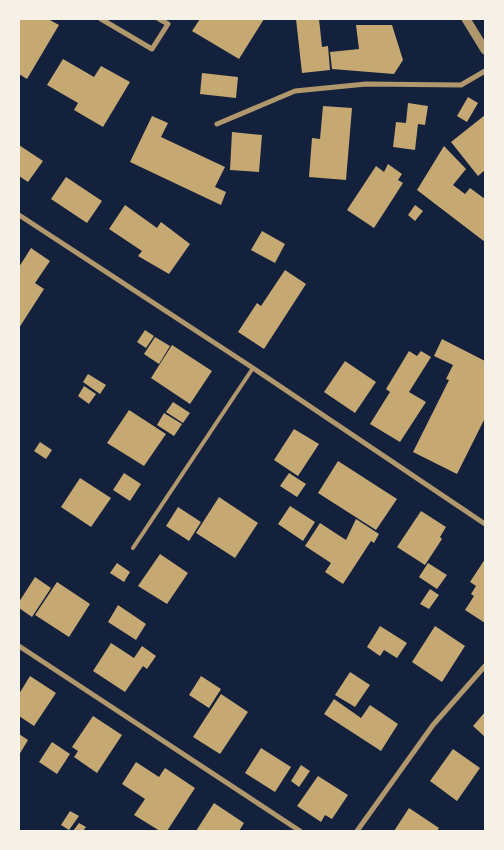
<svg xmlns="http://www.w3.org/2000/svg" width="504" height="850" font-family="Commissioner,sans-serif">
<rect width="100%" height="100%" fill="#14213d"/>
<!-- building -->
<path fill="#c6a872" d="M19,19H48L59,25L27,79L19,74Z
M200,19H264L239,59L192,31Z
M296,19H319L322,47L328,46L330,70L302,73Z
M356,25H392L403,60L394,74L332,69L330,52L359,49Z
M63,59L94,77L101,66L130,82L103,127L74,110L78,103L47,85Z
M202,73L238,77L236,98L200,94Z
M468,97L478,103L467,122L457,116Z
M408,103L428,106L425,125L418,124L415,150L393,147L396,122L406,123Z
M323,106L352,108L346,180L309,177L312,138L320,139Z
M485,115V170L478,176L451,142Z
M152,116L168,123L161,137L225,167L215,187L226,192L221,205L130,162Z
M232,132L262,135L259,172L230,170Z
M19,145L43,161L28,182L19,176Z
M444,146L466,169L453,185L465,194L470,188L485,199V242L417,190Z
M388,164L402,174L398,180L403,183L374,228L347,210L376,166L384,172Z
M66,177L102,201L87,223L51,199Z
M125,205L157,228L161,222L190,244L169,274L138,256L142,251L109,229Z
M415,205L423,211L415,221L408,215Z
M262,231L285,244L275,263L251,250Z
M31,248L50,261L35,283L44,289L19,328V267Z
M285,270L306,284L264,349L238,332L257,303L261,306Z
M145,330L154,336L146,348L137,342Z
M155,337L170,346L159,364L144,354Z
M442,339L485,361V418L457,474L413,452L449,380L446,379L453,365L434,356Z
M172,345L212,371L190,404L151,378Z
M409,351L417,356L421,351L431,357L409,392L426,402L400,442L370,424L390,392L386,389Z
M345,361L376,382L355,413L324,392Z
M88,374L106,385L100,394L83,382Z
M84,386L96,394L89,404L78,396Z
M173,402L190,413L183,423L166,412Z
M129,410L166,434L144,466L107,443Z
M164,413L182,424L174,436L157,425Z
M294,429L319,444L298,476L274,460Z
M40,442L52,450L46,459L34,451Z
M338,461L397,499L376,530L318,493Z
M124,473L141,484L130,501L113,490Z
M289,473L306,484L297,497L280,486Z
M80,478L111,498L91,527L61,507Z
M219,497L258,523L235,558L196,533Z
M290,506L315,522L303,541L278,524Z
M178,507L201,522L189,541L166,526Z
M421,511L446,527L440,537L442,539L425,565L397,547Z
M356,519L379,534L374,543L371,541L343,584L325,572L331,563L305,546L320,523L346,540Z
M160,554L188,573L167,604L138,586Z
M485,559V623L465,610L474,596L471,594L476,586L470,582Z
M117,563L130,572L124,582L110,573Z
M428,563L447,575L437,589L419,577Z
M35,577L51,588L32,617L19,608V602Z
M57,582L90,604L69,637L35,615Z
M430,589L439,595L429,609L420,604Z
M118,605L146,624L136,640L108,622Z
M380,626L407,643L397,658L384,650L380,656L367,647Z
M435,626L465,646L442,682L412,662Z
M111,643L134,658L142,646L156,656L147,669L143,666L125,692L93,671Z
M350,672L370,685L355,707L335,695Z
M30,676L56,693L34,726L19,716V694Z
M201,676L221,689L209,708L189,695Z
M221,694L248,712L220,754L193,737Z
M334,699L361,718L370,705L398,724L381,751L324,714Z
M485,712V737L473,726Z
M93,716L122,735L97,773L74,757L78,751L72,747Z
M19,734L28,740L19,755Z
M52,742L70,754L57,774L39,762Z
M261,748L291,767L275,792L245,773Z
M453,749L480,768L457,801L430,781Z
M136,762L159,777L165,768L195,788L167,831H160L134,815L145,799L122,784Z
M301,765L310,771L299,787L291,781Z
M318,776L348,795L332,819L325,815L321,822L297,806Z
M214,803L244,823L239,831H196Z
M409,808L439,828L437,831H394Z
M70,811L79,816L69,830L61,825Z
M79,823L86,827L83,831H73Z"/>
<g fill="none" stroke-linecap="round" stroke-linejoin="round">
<!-- service -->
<path stroke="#b1986c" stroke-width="4" d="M133,548L253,368"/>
<!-- minor -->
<path stroke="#b1986c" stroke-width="5" d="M101,19L152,49L168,24L159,19
M217,124L295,91L366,84L461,85L485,71
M19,215L253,368L485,524
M19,646L300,831
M357,831L433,725L485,666"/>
<!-- tertiary -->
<path stroke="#b1986c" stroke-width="9" d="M466,19L485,50"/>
</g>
<!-- border -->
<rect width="504" height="850" fill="none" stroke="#f6f1e7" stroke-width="40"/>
</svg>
